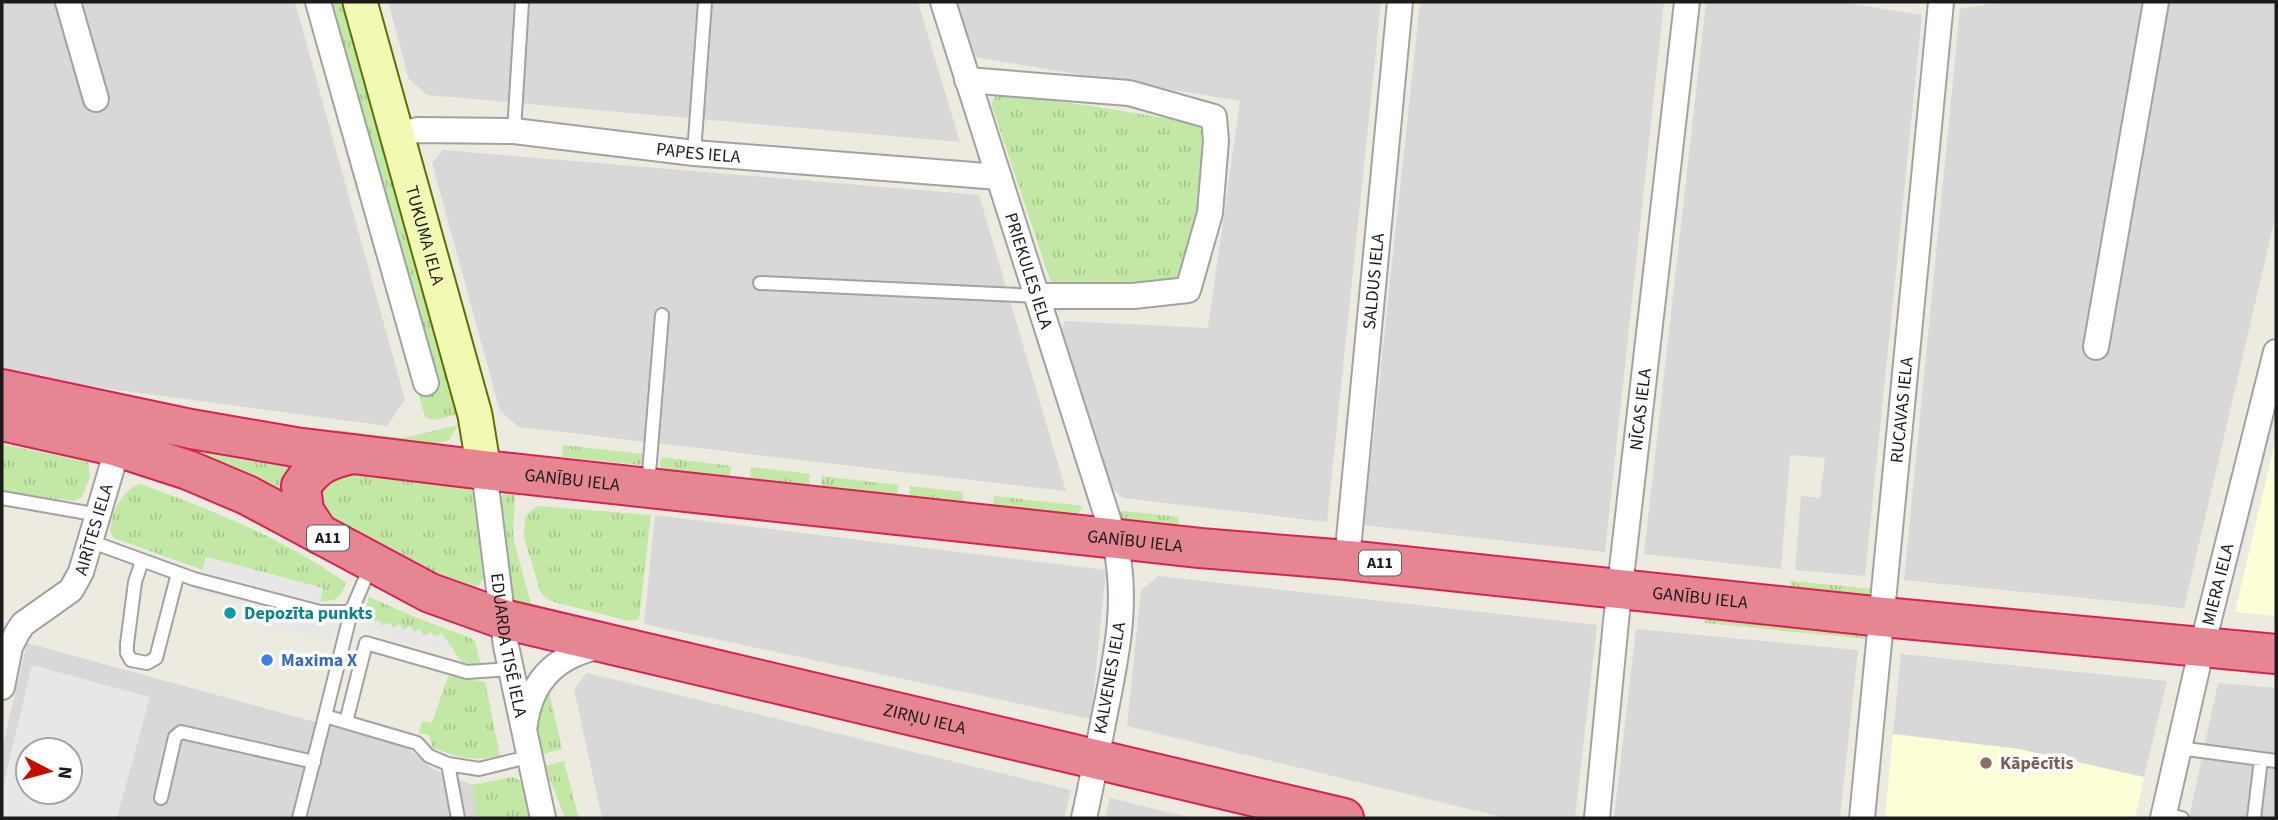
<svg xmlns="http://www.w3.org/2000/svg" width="2278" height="820" font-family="'Source Sans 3',sans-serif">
<defs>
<pattern id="grass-tufts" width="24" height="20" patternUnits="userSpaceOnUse" patternTransform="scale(1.75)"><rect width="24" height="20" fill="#c2e8a5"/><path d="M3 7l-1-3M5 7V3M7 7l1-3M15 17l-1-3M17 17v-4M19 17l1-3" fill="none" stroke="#a6c68d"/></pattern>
</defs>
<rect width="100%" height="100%" fill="#edeae0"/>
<!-- residential -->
<path fill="#d9d8d8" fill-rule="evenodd" d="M2,2H295L405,400L387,426L72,384L2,370Z
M388,2H918L960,142L427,95L409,79Z
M957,2H1381L1327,522L1123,498L1107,485L1060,334L1065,321L1208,328L1240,101L974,57Z
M1420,2H1664L1605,552L1364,525Z
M1706,2H1842L1922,15L1865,576L1795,570L1801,496L1820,498L1825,458L1790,455L1781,569L1644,554Z
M2001,2H2276V214L2184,608L1904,580L1960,9Z
M443,150L979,195L1066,491L519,427L500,411L432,163Z
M655,515L1106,570L1091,719L644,624Z
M1159,576L1597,625L1575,818H1506L1127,726L1141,590Z
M1636,629L1858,650L1840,818H1614Z
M27,643L406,747L433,769L472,785L477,818H2V749ZM28,750H70V792H28Z
M1901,654L2167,681L2144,777L2018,749L1893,734Z
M587,673L1071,790L1064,818H602L574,689Z
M2218,683L2276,688V818H2189Z
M1110,798L1192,818H1105Z"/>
<!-- education -->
<path fill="#fdffd7" d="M2276,438V616L2235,612Z
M1893,734L2018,749L2144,777L2135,818H1885Z"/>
<!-- grass -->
<path fill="url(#grass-tufts)" d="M329,2H349L460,414L434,420L425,417L419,396L433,393Z
M997,94C1064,100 1131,113 1197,123L1207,143L1201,216L1180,283L1060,290L1050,280L991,103Z
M458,425L449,440L428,446L334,435L335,430L404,438Z
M2,444L88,462L90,477L82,497L74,501L4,492L2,489Z
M563,445L643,454L642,465L562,457Z
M171,446L300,464L288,502Z
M661,457L731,466L729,481L659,473Z
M751,467L810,474L809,485L750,478Z
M327,470L469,486L476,498L486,569C483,582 479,587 468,593L327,525L310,490Z
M822,476L898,485L896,501L820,492Z
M140,484C210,509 285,539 346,583C341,598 335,602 320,601L323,588L207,557L203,570L114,538L110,531C112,512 120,492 140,484Z
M910,486L963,492L962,503L909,496Z
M508,488L515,489L513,538L532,607L512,602L499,499Z
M994,496L1083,506L1076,516L992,513Z
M537,506L651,515L639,619L629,621L554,602L546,598L540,591L524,537L525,517Z
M1116,510L1179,517L1178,528C1155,529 1126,537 1116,510Z
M1791,581L1873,589L1865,598L1789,595Z
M369,597L417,618L471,638L475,642L481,666L462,662L442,634C429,641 389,628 374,623L369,615L363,618Z
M1706,615L1867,634L1868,639L1705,623Z
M448,676L485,682L500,756C473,762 458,757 433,748L429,735L419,733L422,721L432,723Z
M548,687L562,749L542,754C536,722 534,717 548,687Z
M564,761L578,815L577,818H565L545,766Z
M512,777L521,781L533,818H477L472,785Z"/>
<!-- parking -->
<path fill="#e7e7e7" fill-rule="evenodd" d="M2276,375V409L2240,565L2231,571Z
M206,557L323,589L314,621L335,628L332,641L244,619L247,604L197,591Z
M369,615L373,622L379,620L383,626L390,622L393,628L400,624L403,630L410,626L414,632L420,629L424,636L431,632L435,637L442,633L451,648L444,652L440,647L433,651L430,645L423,649L420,643L413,646L410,641L401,645L398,639L392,643L388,635L382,638L378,630L372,633L363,618Z
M32,665L150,697L117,818H2V791ZM28,750H70V792H28Z"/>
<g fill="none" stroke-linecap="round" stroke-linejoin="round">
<defs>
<path id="lane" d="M514,131L522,2
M694,153L705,2
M760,283L1038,296
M648,485L662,315
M2,498L99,515
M92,542L194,579L320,612H351L371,565
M142,561L135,582L127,644V653L131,660L147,663L156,658L178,573
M325,716L351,612
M346,722L366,643L467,672L511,669
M2179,748L2276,761
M161,798L175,737L181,732L314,762
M2164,814L2182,818
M299,818L325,716L417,743L429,756L448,764
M458,818L448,764L479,769L528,757
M2254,818L2261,759"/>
<g id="street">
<path d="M68,2L96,99"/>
<path d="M318,2L426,383"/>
<path id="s1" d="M943,2L1114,538C1129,597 1117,654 1105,713C1098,748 1092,783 1084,818"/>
<path d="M967,80L1129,93L1214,117L1216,141L1210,213L1188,290L1133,296H1038"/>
<path id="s2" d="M397,134L418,130L514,131L694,153L999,177"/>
<path d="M2096,347L2156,2"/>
<path id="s3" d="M484,470L506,646L543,818"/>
<path id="s4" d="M1347,560L1400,2"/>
<path id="s5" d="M2,687L10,647L17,633L23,624L71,590L81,572L112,467L116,435"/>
<path d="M525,724C531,678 560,653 604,646"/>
<path id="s6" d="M1597,818L1616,621L1687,2"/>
<path id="s7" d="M1862,818L1941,2"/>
<path id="s8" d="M2163,818L2202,647L2276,352"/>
</g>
<g id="secondary">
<path id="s9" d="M360,2L475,415L484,470"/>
</g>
<g id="highway">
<path id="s10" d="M2,389L191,429L295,447L484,470L1200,548L1347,560L1883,617L2276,654"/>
<path id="s11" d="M2,421L114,446L188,470L247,495L430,593L503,619L1344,818"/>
<path d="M319,534L304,511L301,486C316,464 327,460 352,454"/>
</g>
</defs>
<!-- lane casing -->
<use href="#lane" stroke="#a2a2a2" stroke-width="16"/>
<!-- street casing -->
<use href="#street" stroke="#a2a2a2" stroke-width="28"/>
<!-- secondary casing -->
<use href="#secondary" stroke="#5e7004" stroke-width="37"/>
<!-- highway casing -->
<use href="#highway" stroke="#d62355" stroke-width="42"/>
<!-- lane -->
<use href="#lane" stroke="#fff" stroke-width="12"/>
<!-- street -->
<use href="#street" stroke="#fff" stroke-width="24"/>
<!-- secondary -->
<use href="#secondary" stroke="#f1f9b2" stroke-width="33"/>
<!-- highway -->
<use href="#highway" stroke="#e68692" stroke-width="38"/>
</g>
<!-- markers -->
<circle fill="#0f9aa8" stroke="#fff" stroke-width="2.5" cx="230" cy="613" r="7"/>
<circle fill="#3f7fe0" stroke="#fff" stroke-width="2.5" cx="267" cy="660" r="7"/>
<circle fill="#8d6e63" stroke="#fff" stroke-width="2.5" cx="1986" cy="763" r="7"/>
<g text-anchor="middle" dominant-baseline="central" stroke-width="7" stroke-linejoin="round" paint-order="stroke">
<!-- shield labels -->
<g fill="#fff" stroke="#5f5f5f" stroke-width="2">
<rect x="307" y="525.5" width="42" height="25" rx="5"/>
<rect x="1359" y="550.5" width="42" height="25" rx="5"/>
</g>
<g font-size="16" font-weight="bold" fill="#1b1b1b">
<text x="328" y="538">A11</text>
<text x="1380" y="563">A11</text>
</g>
<!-- street labels -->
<g font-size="18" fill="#1b1b1b" stroke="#fff">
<text stroke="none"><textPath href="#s2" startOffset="303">PAPES IELA</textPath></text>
<text stroke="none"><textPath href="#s9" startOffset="242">TUKUMA IELA</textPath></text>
<text stroke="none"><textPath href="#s1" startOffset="282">PRIEKULES IELA</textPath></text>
<text stroke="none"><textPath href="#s4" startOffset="280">SALDUS IELA</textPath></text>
<text stroke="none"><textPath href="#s6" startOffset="411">NĪCAS IELA</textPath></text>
<text stroke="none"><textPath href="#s7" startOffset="410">RUCAVAS IELA</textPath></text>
<text stroke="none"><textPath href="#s10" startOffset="578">GANĪBU IELA</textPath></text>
<text stroke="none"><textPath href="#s5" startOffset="191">AIRĪTES IELA</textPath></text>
<text stroke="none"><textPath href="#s10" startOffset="1144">GANĪBU IELA</textPath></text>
<text stroke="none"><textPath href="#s8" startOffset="240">MIERA IELA</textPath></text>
<text stroke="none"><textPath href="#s10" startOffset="1712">GANĪBU IELA</textPath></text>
<text stroke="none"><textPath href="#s3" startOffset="177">EDUARDA TISĒ IELA</textPath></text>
<text transform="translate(1110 678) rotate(-80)">KALVENES IELA</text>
<text stroke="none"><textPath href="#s11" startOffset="975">ZIRŅU IELA</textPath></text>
</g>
<!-- culture labels -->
<g font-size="18" font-weight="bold" fill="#0d838f" stroke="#fff" text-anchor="start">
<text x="244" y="613">Depozīta punkts</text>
</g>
<!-- shop labels -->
<g font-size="18" font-weight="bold" fill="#366cbe" stroke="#fff" text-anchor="start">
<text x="281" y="660">Maxima X</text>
</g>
<!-- education labels -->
<g font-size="18" font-weight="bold" fill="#785e54" stroke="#fff" text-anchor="start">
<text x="2000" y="763">Kāpēcītis</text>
</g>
</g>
<!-- border -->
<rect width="2278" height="820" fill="none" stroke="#1b1b1b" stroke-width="7"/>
<!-- north arrow -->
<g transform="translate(49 771) rotate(96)"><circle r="33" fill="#ffffff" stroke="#a4a4a4" stroke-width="2"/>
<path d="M0-5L12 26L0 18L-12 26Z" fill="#c60c00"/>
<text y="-10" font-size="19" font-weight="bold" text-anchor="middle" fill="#1b1b1b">N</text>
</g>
</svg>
